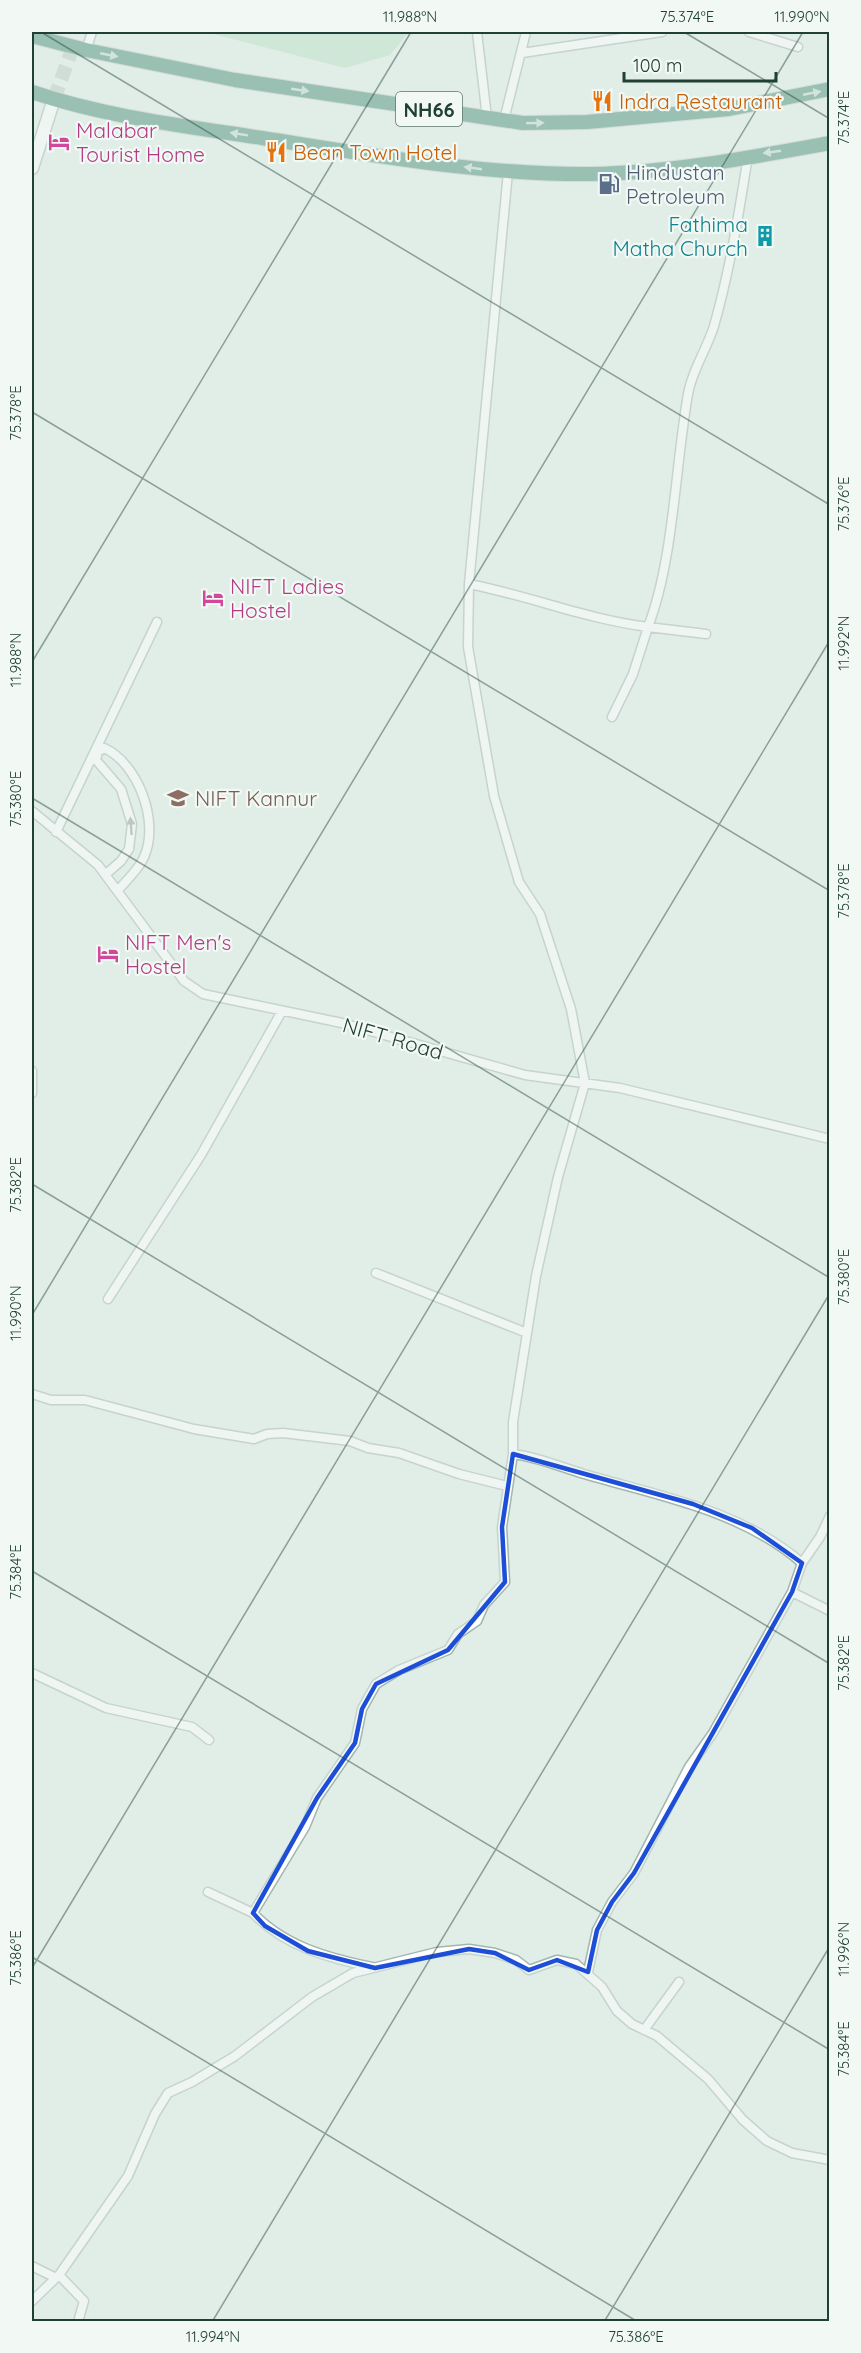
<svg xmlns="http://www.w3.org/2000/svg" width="861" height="2353" font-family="Quicksand,sans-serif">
<rect width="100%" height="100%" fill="#e1ede7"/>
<!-- green -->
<path fill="#b8e1c1" d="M206,32H409L390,55L345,68Z"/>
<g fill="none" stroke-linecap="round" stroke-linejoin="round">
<!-- trunk-tunnel -->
<path stroke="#bacac3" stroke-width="14" stroke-dasharray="14 7" stroke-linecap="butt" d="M54,99L73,47"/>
<defs>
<path id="minor" d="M477,32L487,118
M749,32L798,47
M86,50L92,32
M522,53L662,32
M504,120L526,32
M508,172L469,584C530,596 586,619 648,627L633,674L612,717
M469,584L468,647L494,796L519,882L540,914L571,1009L585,1083L558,1177L536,1276L513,1422V1454
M706,634L648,627C674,559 675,467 688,394C692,370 707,349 714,326C730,270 739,212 748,156
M32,811L98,865L184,981L203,994L342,1023L525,1075L620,1088L830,1139
M56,832L157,622
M106,874L121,861L129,849L132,824L121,789L96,760L98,752L104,748C138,763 160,822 144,857C139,869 127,880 118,890
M32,1071V1093
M376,1273L527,1333
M108,1299L201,1155L282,1011
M32,1394L51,1400H85L194,1429L254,1439L267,1434L283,1433L350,1441L368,1448L399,1453L459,1474L507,1486
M792,1592L830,1611
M32,1673L106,1708L192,1727L209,1740
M208,1892L253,1913
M372,1967C328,1958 284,1946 253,1913L305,1827L317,1798L355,1743L362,1709L376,1684L399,1670L448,1650L458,1634L477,1621L484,1605L505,1582L502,1527L513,1454C538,1457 560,1467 584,1474C659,1496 741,1510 802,1563
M588,1972L597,1930L612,1902L634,1873L689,1767L713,1733L792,1592L802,1563L820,1537L830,1516
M644,2030L679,1982
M32,2266L56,2278
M59,2275L84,2301L78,2322
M32,2301L59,2275L128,2176L155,2114L168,2093L192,2082L235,2056L312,1997L353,1973L437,1952L469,1949L495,1953L516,1960L529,1970L557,1960L576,1964L602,1987L617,2011L632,2024L657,2036L708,2079L743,2120L767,2141L792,2153L830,2160"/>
<path id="secondary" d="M32,168L54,99"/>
<path id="trunk" d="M32,36L86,50L235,80L523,123L587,122L729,109L830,89
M32,92C106,117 185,126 262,138C371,155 481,175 591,174C669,173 753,157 830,143"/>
</defs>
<!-- minor casing -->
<use href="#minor" stroke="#a3b6ae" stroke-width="11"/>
<!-- secondary casing -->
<use href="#secondary" stroke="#9fbaaf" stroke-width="15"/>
<!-- trunk casing -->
<use href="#trunk" stroke="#c1cac6" stroke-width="16"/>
<!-- minor -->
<use href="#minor" stroke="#fff" stroke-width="8"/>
<!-- secondary -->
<use href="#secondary" stroke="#fff" stroke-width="12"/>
<!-- trunk -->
<use href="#trunk" stroke="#448b76" stroke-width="14"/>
</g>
<!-- one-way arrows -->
<defs><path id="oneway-solid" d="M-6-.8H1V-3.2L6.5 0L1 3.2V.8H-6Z" transform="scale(1.5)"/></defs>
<g fill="#bed8cf">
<use href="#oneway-solid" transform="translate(109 55) rotate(11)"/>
<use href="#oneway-solid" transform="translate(300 90) rotate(8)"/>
<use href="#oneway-solid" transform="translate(812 93) rotate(-11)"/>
<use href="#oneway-solid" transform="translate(535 123) rotate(-1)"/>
<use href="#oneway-solid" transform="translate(239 134) rotate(-171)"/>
<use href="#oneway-solid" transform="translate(772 152) rotate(172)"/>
<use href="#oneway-solid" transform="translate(473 168) rotate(-172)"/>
</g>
<use fill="#90a09a" href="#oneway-solid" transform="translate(131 826) rotate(-94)"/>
<!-- marked area -->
<path d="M0 0H861V2353H0ZM513,1454L693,1504L752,1528L802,1563L792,1592L634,1873L612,1902L597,1930L588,1972L557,1960L529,1970L495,1953L469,1949L375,1968L308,1951L265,1926L253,1913L317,1798L355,1743L362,1709L376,1684L448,1650L505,1582L502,1527Z" fill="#e1ede7" fill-opacity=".55" fill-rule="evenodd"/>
<path fill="none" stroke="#1d4ed8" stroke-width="4.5" stroke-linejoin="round" d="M513,1454L693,1504L752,1528L802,1563L792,1592L634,1873L612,1902L597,1930L588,1972L557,1960L529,1970L495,1953L469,1949L375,1968L308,1951L265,1926L253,1913L317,1798L355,1743L362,1709L376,1684L448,1650L505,1582L502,1527Z"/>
<!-- ticks -->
<path fill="none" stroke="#204035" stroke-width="1.5" stroke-opacity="0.45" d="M41,32L830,505M684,32L830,119M32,412L830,891M32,662L411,32M32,798L830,1278M32,1184L830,1664M32,1315L803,32M32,1571L830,2050M32,1957L638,2322M32,1968L830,640M212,2322L830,1293M604,2322L830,1946"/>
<!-- icons -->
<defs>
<symbol id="restaurant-bare" viewBox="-9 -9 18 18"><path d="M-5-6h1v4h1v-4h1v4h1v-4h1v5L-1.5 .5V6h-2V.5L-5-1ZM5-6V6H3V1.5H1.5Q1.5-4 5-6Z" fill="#e8710a" stroke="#f2f9f5" stroke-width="2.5" paint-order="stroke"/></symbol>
<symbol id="hotel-bare" viewBox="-9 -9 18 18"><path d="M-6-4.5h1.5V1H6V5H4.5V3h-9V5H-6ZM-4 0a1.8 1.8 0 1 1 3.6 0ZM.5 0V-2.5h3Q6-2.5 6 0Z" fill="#d1479c" stroke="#f2f9f5" stroke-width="2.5" paint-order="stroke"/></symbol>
<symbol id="fuel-bare" viewBox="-9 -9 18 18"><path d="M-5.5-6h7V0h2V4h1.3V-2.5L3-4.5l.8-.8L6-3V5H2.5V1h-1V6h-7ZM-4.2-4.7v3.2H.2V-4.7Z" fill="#5c6f8a" stroke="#f2f9f5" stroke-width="2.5" paint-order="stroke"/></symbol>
<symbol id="building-bare" viewBox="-9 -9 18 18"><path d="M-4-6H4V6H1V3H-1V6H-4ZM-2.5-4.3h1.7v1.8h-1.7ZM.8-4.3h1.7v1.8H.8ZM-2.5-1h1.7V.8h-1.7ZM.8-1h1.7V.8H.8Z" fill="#0f9aa8" stroke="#f2f9f5" stroke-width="2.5" paint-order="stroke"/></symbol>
<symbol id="university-bare" viewBox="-9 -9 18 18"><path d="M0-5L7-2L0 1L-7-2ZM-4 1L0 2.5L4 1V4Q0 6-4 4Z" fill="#8d6e63" stroke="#f2f9f5" stroke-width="2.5" paint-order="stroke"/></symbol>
</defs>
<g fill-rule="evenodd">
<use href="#restaurant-bare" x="587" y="86" width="30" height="30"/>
<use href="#hotel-bare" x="44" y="127" width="30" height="30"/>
<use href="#restaurant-bare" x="261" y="137" width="30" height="30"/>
<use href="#fuel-bare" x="594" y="169" width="30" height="30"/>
<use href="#building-bare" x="750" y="221" width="30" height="30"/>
<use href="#hotel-bare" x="198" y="583" width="30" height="30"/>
<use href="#university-bare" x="163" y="783" width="30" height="30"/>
<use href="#hotel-bare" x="93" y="939" width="30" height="30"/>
</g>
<g text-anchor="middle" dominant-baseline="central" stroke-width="4.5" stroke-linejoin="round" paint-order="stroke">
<!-- shield labels -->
<rect fill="#f2f9f5" stroke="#5f786f" stroke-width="1.5" x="396" y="92" width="66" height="34" rx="4.5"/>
<g font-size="20" font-weight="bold" fill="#204035">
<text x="429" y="109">NH66</text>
</g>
<!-- food labels -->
<g font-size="21" fill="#c56008" stroke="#f2f9f5" text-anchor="start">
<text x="619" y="101">Indra Restaurant</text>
<text x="293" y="152">Bean Town Hotel</text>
</g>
<!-- hotel labels -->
<g font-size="21" fill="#b23c85" stroke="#f2f9f5" text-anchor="start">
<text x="76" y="130">Malabar<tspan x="76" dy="24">Tourist Home</tspan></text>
<text x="230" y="586">NIFT Ladies<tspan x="230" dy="24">Hostel</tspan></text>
<text x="125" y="942">NIFT Men's<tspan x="125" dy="24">Hostel</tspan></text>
</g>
<!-- service labels -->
<g font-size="21" fill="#4e5e75" stroke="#f2f9f5" text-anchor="start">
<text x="626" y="172">Hindustan<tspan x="626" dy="24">Petroleum</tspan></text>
</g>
<!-- culture labels -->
<g font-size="21" fill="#0d838f" stroke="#f2f9f5" text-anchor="end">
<text x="748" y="224">Fathima<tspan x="748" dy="24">Matha Church</tspan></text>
</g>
<!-- education labels -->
<g font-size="21" fill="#785e54" stroke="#f2f9f5" text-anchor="start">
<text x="195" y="798">NIFT Kannur</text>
</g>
<!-- street labels -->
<g font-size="21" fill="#204035" stroke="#f2f9f5">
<text transform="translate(393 1038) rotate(16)">NIFT Road</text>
</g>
</g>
<!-- border -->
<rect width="861" height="2353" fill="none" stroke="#f2f9f5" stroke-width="66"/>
<!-- scale -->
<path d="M624 72v9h152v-9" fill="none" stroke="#204035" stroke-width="3"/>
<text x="633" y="72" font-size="18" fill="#204035" stroke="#f2f9f5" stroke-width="4.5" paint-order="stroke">100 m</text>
<rect x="33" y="33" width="795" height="2287" fill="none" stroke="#204035" stroke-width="2"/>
<g font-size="15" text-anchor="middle" fill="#204035">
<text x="410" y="22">11.988°N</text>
<text x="687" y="22">75.374°E</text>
<text x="802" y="22">11.990°N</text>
<text transform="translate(844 118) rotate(-90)" y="5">75.374°E</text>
<text transform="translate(16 413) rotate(-90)" y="5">75.378°E</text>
<text transform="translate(844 504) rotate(-90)" y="5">75.376°E</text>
<text transform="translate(844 643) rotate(-90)" y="5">11.992°N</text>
<text transform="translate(16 660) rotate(-90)" y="5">11.988°N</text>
<text transform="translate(16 799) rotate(-90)" y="5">75.380°E</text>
<text transform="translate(844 891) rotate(-90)" y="5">75.378°E</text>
<text transform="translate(16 1185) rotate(-90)" y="5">75.382°E</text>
<text transform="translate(844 1277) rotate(-90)" y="5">75.380°E</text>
<text transform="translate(16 1313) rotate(-90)" y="5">11.990°N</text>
<text transform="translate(16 1572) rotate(-90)" y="5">75.384°E</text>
<text transform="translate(844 1663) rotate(-90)" y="5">75.382°E</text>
<text transform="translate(844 1949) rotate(-90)" y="5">11.996°N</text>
<text transform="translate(16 1958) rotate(-90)" y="5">75.386°E</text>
<text transform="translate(844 2049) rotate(-90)" y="5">75.384°E</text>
<text x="213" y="2342">11.994°N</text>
<text x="636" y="2342">75.386°E</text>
</g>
</svg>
